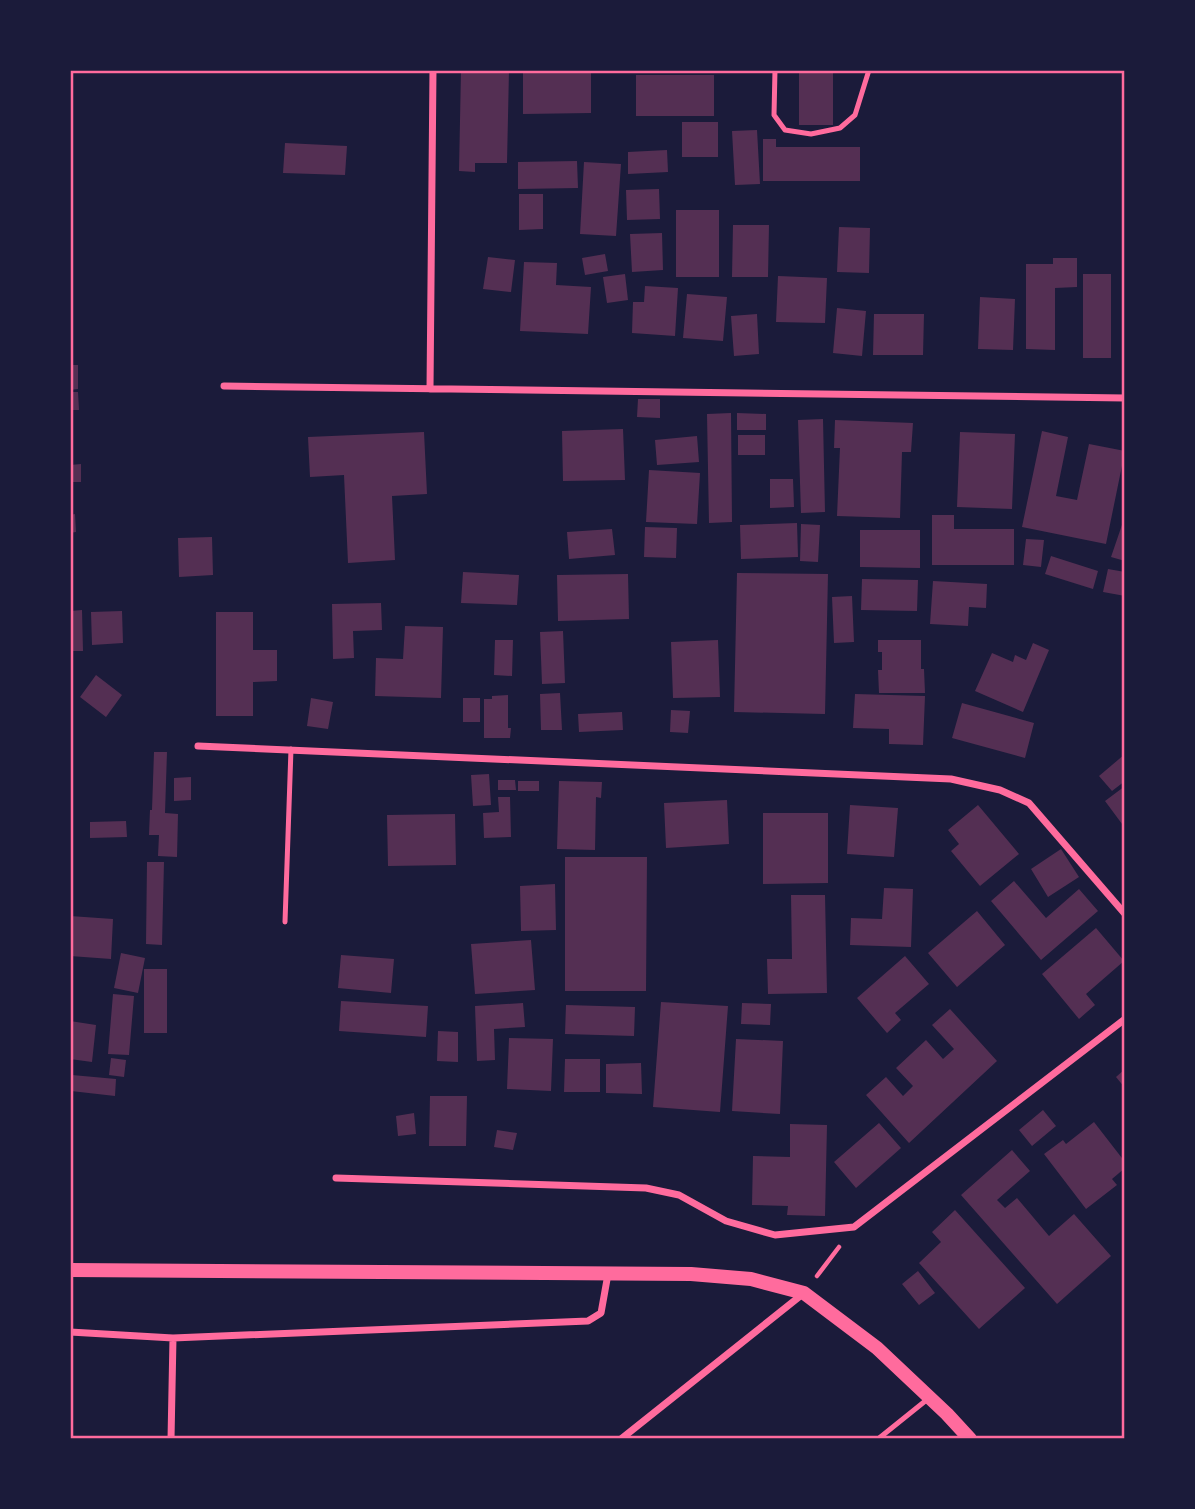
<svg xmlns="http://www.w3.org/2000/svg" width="1195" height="1509" font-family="Mulish,sans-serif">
<rect width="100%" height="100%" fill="#1b1b3a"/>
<!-- building -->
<path fill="#542f53" d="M461,70H509L507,163H475V172L459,171Z
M523,70H591V113L523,114Z
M799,70H833V125H799Z
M636,75H714V116H636Z
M682,122H718V157H682Z
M757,130L760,184L735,185L732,131Z
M763,139H776V147H860V181H763Z
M285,143L347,146L345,175L283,173Z
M667,150L668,172L628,174V152Z
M577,161L578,188L518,189V162Z
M584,162L621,164L616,236L580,234Z
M659,189L660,219L627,220L626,190Z
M519,194H543V229L519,230Z
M676,210H719V277H676Z
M733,225H769L768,277H732Z
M839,227L870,228L869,273L837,272Z
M662,233L663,270L632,272L630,234Z
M605,254L608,271L585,275L582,258Z
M488,257L515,260L511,292L483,289Z
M1053,258H1077V287L1055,288V350L1026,349V264H1053Z
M524,262L557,263L556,285L591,287L588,334L520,331Z
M625,274L628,300L607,303L603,277Z
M1083,274H1111V358H1083Z
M778,276L827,278L825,323L776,322Z
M645,286L678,288L675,336L632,333L633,302H644Z
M687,294L727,297L723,341L683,338Z
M980,297L1015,299L1013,350L978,349Z
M837,308L866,311L862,356L833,353Z
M757,314L759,354L734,356L731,316Z
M874,314H924L923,355H873Z
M70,365H78V389L70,390Z
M70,392H78L79,410H70Z
M638,399H660V418L637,417Z
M731,413L732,522L709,523L707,414Z
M737,413L766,414V430H737Z
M823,419L825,512L801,513L798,420Z
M835,420L913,423L911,452H902L900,518L837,516L840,448H834Z
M623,429L625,480L563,481L562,431Z
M1042,431L1068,437L1056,496L1077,500L1089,444L1125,451L1106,544L1022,527Z
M424,432L427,494L392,496L395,560L348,563L344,475L310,477L308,437Z
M960,432L1015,434L1012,509L957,507Z
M738,435H765V455H738Z
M697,436L699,462L657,465L655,440Z
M81,464V482H70V465Z
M649,470L700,473L697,524L646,522Z
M770,479H793L794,507L770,508Z
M75,514L76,532L70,533V515Z
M932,515H954V529H1014V565H932Z
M1125,516V561L1111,557Z
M797,523L798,557L741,559L740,525Z
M801,524L820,525L818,562L800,561Z
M645,527L677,528L676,558L644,557Z
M612,529L615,555L569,559L567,532Z
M860,530H920V568L860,567Z
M212,537L213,575L179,577L178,538Z
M1026,539L1044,540L1041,567L1023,565Z
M1051,556L1098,571L1093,589L1045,574Z
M1108,569L1125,572V596L1103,592Z
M463,572L519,575L517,605L461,603Z
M737,573L828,574L825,714L734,712Z
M628,574L629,619L558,621L557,575Z
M862,579L918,580L917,611L861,610Z
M933,581L987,584L986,608L969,607L968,626L930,624Z
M852,596L854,642L834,643L832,597Z
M381,603L382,630L353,631L354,658L333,659L332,604Z
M82,610L83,651H70V611Z
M122,611L123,643L92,645L91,612Z
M216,612H253V650H277V681L253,682V716H216Z
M405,626L443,627L441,698L375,696L376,658L403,659Z
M563,631L565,683L542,684L540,632Z
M495,640H513L512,676L494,675Z
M718,640L720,697L673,698L671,642Z
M878,640H921V669H924L925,693H879L878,670H882V652H878Z
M1033,643L1049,650L1023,712L975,691L992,653L1013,662L1015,655L1026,660Z
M96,675L122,695L106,717L80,697Z
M560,693L562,730H541L540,694Z
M855,694L925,696L923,745L889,744V729L853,728Z
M508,695V728H511L510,738H484V699H492V696Z
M311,698L333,702L328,729L307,726Z
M463,698H480V722H463Z
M962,703L1034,723L1025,758L952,738Z
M671,710L690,711L688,733L670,732Z
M622,712L623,730L579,732L578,714Z
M154,752H167L165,813L178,814L177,857L158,856L159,835H149L150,810H152Z
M1125,754V781L1112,791L1099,776Z
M489,774L491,805L473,806L471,775Z
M191,777V800L174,801V778Z
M498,780H515L516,790H498Z
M518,781H539V791H518Z
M559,781L602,782L601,798L596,797L595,850L557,849Z
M1125,786V828L1105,801Z
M498,797H510L511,837L484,838L483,813L499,812Z
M727,800L729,844L666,848L664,803Z
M850,805L898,808L894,857L847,854Z
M978,805L1019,854L980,886L951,851L959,844L948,830Z
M763,813H828V883L763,884Z
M455,814L456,865L388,866L387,815Z
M126,821L127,837L90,838V822Z
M1061,849L1079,877L1048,897L1031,869Z
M565,857H647L646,991H565Z
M147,862H164L162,945L146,944Z
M1014,881L1046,918L1079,889L1098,911L1041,960L991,901Z
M555,884L556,930L521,931L520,886Z
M884,888L913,889L911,947L850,945L851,918L882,919Z
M791,895H825L827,993L768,994L767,959H792Z
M977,911L1005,945L957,987L928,953Z
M70,916L113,919L111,959L70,956Z
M1096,928L1124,961L1086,994L1095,1005L1079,1019L1042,974Z
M531,940L535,990L475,994L471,944Z
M121,953L145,958L138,993L114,988Z
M341,955L394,959L391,993L338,988Z
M905,956L929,984L895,1013L901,1020L887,1033L857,998Z
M144,969H167V1033H144Z
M113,994L134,996L129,1055L108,1054Z
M341,1001L428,1006L426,1037L339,1031Z
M661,1002L728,1006L720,1112L653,1107Z
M523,1003L525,1027L494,1029L495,1060L477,1061L475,1006Z
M742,1003L771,1004L770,1025L741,1024Z
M566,1005L635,1007L634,1036L565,1034Z
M950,1009L997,1061L909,1143L866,1095L886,1077L903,1096L913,1086L896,1068L926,1040L943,1059L954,1049L932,1025Z
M70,1021L96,1025L92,1062L70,1059Z
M438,1031L458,1032V1062L437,1061Z
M509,1038L553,1039L551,1091L507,1089Z
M736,1039L783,1041L780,1114L732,1111Z
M111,1058L126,1060L124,1077L109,1075Z
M565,1059H600V1092H564Z
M641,1063L642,1094L606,1093V1064Z
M1125,1069V1088L1116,1077Z
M72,1075L116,1079L115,1096L71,1091Z
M430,1096H467L466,1146H429Z
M1043,1110L1056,1126L1032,1146L1019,1130Z
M414,1113L416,1134L398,1136L396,1116Z
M1094,1122L1125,1162V1168L1112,1179L1117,1185L1086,1209L1044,1154L1063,1140L1066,1144Z
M879,1123L901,1148L856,1188L834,1162Z
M790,1124L827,1125L825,1216L787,1215L788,1206L752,1205L753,1156L790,1157Z
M497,1130L517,1133L513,1150L494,1147Z
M1012,1150L1030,1171L997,1200L1005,1208L1017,1198L1049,1236L1074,1214L1111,1256L1057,1304L961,1195Z
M955,1210L1025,1288L979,1329L919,1263L941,1242L932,1232Z
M918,1271L935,1293L919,1305L902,1284Z"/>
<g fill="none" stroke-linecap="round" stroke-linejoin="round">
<!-- path -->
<path stroke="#ff6b9d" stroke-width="4.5" d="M817,1276L839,1247"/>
<!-- service -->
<path stroke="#ff6b9d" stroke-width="5" d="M775,70L774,115L785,130L811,134L840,128L855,115L869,70
M285,922L291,749
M878,1439L929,1398"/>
<!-- minor -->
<path stroke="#ff6b9d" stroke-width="7" d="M224,386L1125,398
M430,389L433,70
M198,746L951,779L1000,790L1029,803L1125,914
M336,1178L646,1188L679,1195L726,1221L775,1235L854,1227L1125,1019
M70,1332L173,1338L588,1321L601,1313L608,1274
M171,1439L173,1338
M621,1439L804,1293"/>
<!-- secondary -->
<path stroke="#ff6b9d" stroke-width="14" d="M70,1270L691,1274L751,1279L804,1293L877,1348L947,1414L970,1439"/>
</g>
<!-- border -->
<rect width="1195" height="1509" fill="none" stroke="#1b1b3a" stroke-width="144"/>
<rect x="72" y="72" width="1051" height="1365" fill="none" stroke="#ff6b9d" stroke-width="2.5"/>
</svg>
